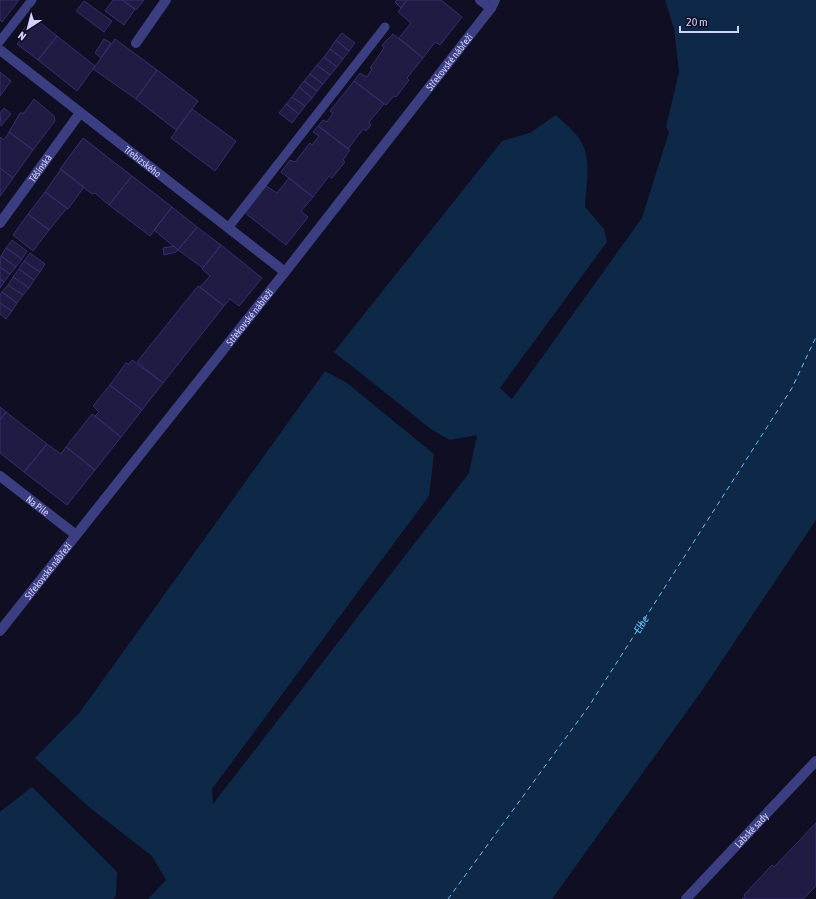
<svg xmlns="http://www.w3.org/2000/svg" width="816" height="899" font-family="'Asap Condensed',sans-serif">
<rect width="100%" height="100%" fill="#100e23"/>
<!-- water -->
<path fill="#0e2847" d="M665,0H816V520L701,692L552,899H148L166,880L152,856L89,807L35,758L80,712L325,371L347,383L434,454L429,496L212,789L213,804L469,473L477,435L450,440L432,430L334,352L502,141L530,133L556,115C563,122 572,129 578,137C593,156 586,185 585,207L604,229L607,242L500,388L512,399L642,218L669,132L666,127L679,72L674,29Z
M32,787L117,872L116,895L113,899H0V812Z"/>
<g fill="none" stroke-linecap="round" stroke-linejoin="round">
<!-- ferry -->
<path stroke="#62c2fb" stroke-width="1" stroke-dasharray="5 4" stroke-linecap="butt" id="s1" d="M448,899L589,706L792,388L816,337"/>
</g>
<!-- building -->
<path fill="#201b43" stroke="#352e6f" d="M0,0H19L2,22L0,20Z
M113,0H122L135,9L124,25L105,11Z
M122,0H144L136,10Z
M397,0H407L401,8L395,2Z
M407,0H441L462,17L440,45L435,42L423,58L399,38L411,23L398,12Z
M84,1L112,21L104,32L76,11Z
M33,17L57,36L38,60L17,44L27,32L23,30Z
M342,33L355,43L349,51L336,40Z
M393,34L423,58L407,78L409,80L396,97L394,96L386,105L354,81L360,73L367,77L372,69L370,68L384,48L382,45Z
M57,36L95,66L77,91L38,60Z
M104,39L111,43L101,58L95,53Z
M115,39L157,70L136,99L93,69Z
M336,40L349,51L343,59L330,49Z
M330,49L343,59L337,67L324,57Z
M324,57L337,67L330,75L317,65Z
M317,65L330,75L323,84L310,74Z
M157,70L198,101L176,130L136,99Z
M0,72L11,81L0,96Z
M310,74L323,84L317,91L304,81Z
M304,81L317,91L312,98L299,87Z
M354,81L384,104L369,122L371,125L366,131L363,129L348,149L318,126L323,120L327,122L333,113L330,111Z
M299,87L312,98L305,106L292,97Z
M292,97L305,106L299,114L286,104Z
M34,99L54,116L55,121L33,150L9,132L20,113H24Z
M286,104L299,114L292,123L279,113Z
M4,108L11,114L1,126L0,113Z
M192,109L236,141L215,171L171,138Z
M318,126L350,150L343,160L345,162L332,178L329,176L313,197L281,172L290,160L295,162L310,143L312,145L319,136L313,132Z
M9,132L33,150L13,178L0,168V137L4,140Z
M83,138L132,176L109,205L95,193L92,194L60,169Z
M0,168L13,178L0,196Z
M61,169L84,187L68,209L45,192Z
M132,176L172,207L150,236L109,205Z
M289,178L313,197L301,211L308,217L286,245L245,213L266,186L277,193Z
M45,192L67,208L49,230L28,214Z
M172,207L197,227L178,250L154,230Z
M28,214L49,230L33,251L13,235Z
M197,227L221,245L203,268L178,250Z
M12,240L27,251L22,259L6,248Z
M221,245L262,278L239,306L230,299L224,306L200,287L210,276L202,269Z
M174,246L178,250L176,252L164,255L163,248Z
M6,248L22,259L16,267L1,256Z
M30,253L45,264L40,272L24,261Z
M1,256L16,267L10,274L0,267Z
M24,261L40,272L34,280L19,269Z
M0,267L10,274L4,282L0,279Z
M19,269L34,280L29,288L13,277Z
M13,277L29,288L23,295L8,285Z
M0,279L4,282L0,288Z
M8,285L23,295L17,303L2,292Z
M198,286L224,306L163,383L137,362Z
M2,292L17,303L12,311L0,303V295Z
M0,303L12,311L6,319L0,314Z
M132,360L163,383L142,410L110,385L126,363L129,364Z
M110,385L142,410L121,437L95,416L99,412L93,406Z
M0,407L6,412L0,420Z
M6,412L47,444L24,472L0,453V420Z
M92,414L121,437L95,470L66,447Z
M47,444L61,454L66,447L95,470L67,505L24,472Z
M816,823V886L803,899H742L745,897L744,895L772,865L774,867Z"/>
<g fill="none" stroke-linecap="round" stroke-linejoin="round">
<!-- service -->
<path stroke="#3b3e81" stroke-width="9" d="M0,41L32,0
M228,228L385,27"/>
<!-- minor -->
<g stroke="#3b3e81" stroke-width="10">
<path d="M480,0L491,8"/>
<path d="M136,43L166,0"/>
<path id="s2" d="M0,50L285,272"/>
<path id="s3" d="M0,223L80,113"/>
<path id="s4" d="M0,476L76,535"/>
<path id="s5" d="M0,631L285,272L491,8L495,0"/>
<path id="s6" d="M686,899L816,761"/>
</g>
</g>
<g text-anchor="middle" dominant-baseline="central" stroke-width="4" stroke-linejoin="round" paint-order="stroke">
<!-- street labels -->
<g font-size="10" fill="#d2d1fe" stroke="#100e23">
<text stroke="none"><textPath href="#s5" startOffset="725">Střekovské nábřeží</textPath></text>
<text stroke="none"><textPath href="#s2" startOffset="181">Třebízského</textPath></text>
<text stroke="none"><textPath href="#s3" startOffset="68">Těšínská</textPath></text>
<text stroke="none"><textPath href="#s5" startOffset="401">Střekovské nábřeží</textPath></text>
<text stroke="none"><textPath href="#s4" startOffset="48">Na Pile</textPath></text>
<text stroke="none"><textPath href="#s5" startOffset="77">Střekovské nábřeží</textPath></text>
<text stroke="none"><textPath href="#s6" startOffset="95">Labské sady</textPath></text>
</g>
<!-- water labels -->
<g font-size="11" font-style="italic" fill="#62c2fb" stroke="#100e23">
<text stroke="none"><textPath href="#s1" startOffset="336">Elbe</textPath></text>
</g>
</g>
<!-- north arrow -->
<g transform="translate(28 28) rotate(216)" stroke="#100e23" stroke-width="3" paint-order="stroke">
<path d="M0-3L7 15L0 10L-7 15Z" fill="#d2d1fe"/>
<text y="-6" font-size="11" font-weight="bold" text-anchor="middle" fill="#d2d1fe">N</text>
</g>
<!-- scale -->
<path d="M680 26v6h58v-6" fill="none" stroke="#d2d1fe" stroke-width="2"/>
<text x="686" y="26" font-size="12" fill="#d2d1fe" stroke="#100e23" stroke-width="3" paint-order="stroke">20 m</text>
</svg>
